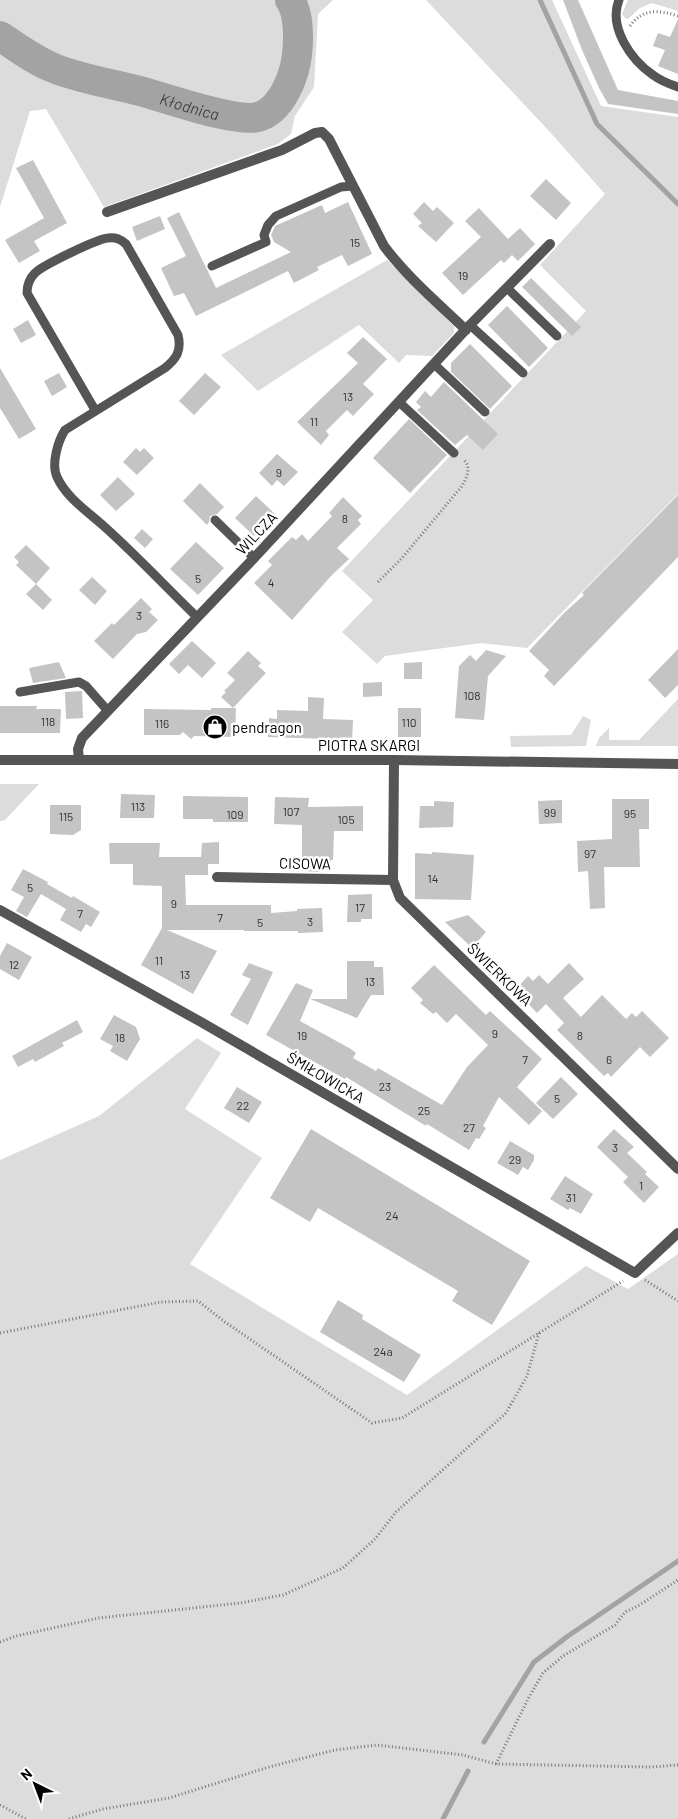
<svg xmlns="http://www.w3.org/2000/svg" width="678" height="1819" font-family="Barlow,sans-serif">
<rect width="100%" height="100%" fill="#fff"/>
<!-- green -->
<path fill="#dcdcdc" d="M0,0H288L290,2L297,22L294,65L290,80L283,92L267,112L246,117L214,109L46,61L0,32Z
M291,0H333L318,14L314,87L295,116L291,134L278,144L104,207L46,109L30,111L0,207V42L42,74L51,73C84,82 118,90 151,98C176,104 237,125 259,118C278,112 290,89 295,71C300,49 301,21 291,0Z
M426,0H552L601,106L678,117V494L527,648L481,643L385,656L377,664L342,632L373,600L342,571L586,311L540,265L605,194L549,131Z
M628,0H678V11L652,3L640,8L628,19L625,18L622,14Z
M387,260L454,326V333L432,356L406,355L399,363L359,325L258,391L221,355Z
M678,699V746H596L599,738L609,728V740H639Z
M583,716L591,720L586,746L511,747L510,736L571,735Z
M0,784H39L5,820L0,821Z
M197,1038L221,1053L185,1109L262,1158L190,1264L407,1395L586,1266L628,1289L678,1254V1819H0V1160L99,1116Z"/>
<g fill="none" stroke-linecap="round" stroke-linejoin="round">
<!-- stream -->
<path stroke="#a3a3a3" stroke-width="5" d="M540,0L597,124L678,204
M484,1742L534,1662L568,1636L678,1561
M443,1819L468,1771"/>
<!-- river -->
<path stroke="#a3a3a3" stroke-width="30" id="s1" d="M0,36C18,48 35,61 56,69C82,79 112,84 140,91C166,98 235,123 258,117C277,112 289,88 294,70C299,52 301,16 290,0"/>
</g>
<!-- building -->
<path fill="#c4c4c4" d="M563,0H578L618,90L678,101V114L608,104L599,88L582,50Z
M678,19V74L658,66L665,50L653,46L658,33L670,37Z
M33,160L67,223L34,241L40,251L19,263L5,240L44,218L16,168Z
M546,179L571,203L556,220L530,196Z
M348,202L372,254L348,266L342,255L317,267L319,270L294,283L288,271L196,316L184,293L174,296L161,268L186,256L167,218L179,212L216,288L291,252L274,242L271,235L275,226L322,205L325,213Z
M424,202L433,211L437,207L454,223L436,242L418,226L422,223L413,214Z
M479,208L508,239L520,228L535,244L518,261L512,255L504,263L501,260L463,295L442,273L481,237L465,221Z
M160,216L165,229L137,241L132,227Z
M531,278L581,327L572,336L522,287Z
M507,306L548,348L529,367L488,325Z
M28,320L36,335L21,343L13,329Z
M363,337L387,359L363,384L374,394L353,416L347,410L326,431L329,435L321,445L297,422L358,363L347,353Z
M470,344L512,386L490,409L451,372V363Z
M0,368L36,429L19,439L0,408Z
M59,373L67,387L52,396L44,381Z
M205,373L221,387L194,415L179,401Z
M444,382L498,434L483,450L467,435L455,445L417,410L421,407L416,402L425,391L431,397Z
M409,419L447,455L410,493L373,458Z
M136,448L140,452L144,448L154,458L137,475L123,462Z
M277,454L298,472L284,486L277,480L272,486L259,473Z
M118,477L135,494L116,511L100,495Z
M200,483L224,507L217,514L210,516L209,522L207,525L183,501Z
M678,495V557L554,686L544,676L549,670L529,651L564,613L584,595L582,593Z
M256,496L275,514L254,536L235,518Z
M343,497L362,516L358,520L361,524L337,548L349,559L332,575L292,620L254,583L272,565L268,561L292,537L296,540L302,534L308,541L332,516L329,513Z
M142,529L153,539L145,548L134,538Z
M196,542L224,568L198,595L170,569Z
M26,545L50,568L36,584L16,565L19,562L14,557Z
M92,577L107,591L95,605L79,590Z
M36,584L52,600L43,610L26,594Z
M141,598L152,609L149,612L158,620L146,632L137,634L113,659L94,641L112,623L114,625Z
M192,641L216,663L202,678L188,665L179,674L169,664Z
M678,649V685L665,698L648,680Z
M486,650L506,656L488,676L484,720L455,718L459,666L470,655L476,661Z
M248,651L261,663L258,666L266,673L233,708L221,697L226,692L224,691L235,680L227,673Z
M59,662L66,678L33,683L29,668Z
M422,662V679H404V663Z
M382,682V696L363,697V683Z
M82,691L83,718L66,719L65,692Z
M308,697L324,698L323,719L353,720L352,744H327V739L268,737L269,718L277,719V710L308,711Z
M0,706H37L36,709H61L60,733H0Z
M211,708H236L235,737L194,736L191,739L183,732L180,735H144V709L211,710Z
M398,708H421V737H398Z
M121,794L155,795L154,818H120Z
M183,796L248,797V822H213V819H183Z
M275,797L309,798L308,807L363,806V831H334L333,860H331V868L320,867V872L302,871V825L274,824Z
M612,799H649V829H639L640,867H604L605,908L590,909L588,871L578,872L577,841L612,839Z
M562,800V823L539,824L538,801Z
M434,801L454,802L453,827L419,828L420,806H434Z
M50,805H81V830L73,835L50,834Z
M219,842V864H208V875H185L186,905H271V913L297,911V909L322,908L323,932L298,933V931H244V930H167L217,951L193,994L141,965L162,928V886L133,885V864H110L109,843H160L159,857H201L202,843Z
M432,852L474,855L471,900L415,899V853L432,854Z
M23,869L48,882L47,884L72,898L73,896L100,912L91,927L86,924L81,932L60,920L66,909L41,894L27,917L16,911L24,897L11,890Z
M372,894V919H361V922H347L348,895Z
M468,915L486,932L472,948L445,922Z
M7,943L32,957L19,980L0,969V956Z
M347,961H374V967H383L384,995H371L357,1018L310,999H347Z
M249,963L273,972L248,1025L230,1015L251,979L242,975Z
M569,963L584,979L563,998L581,1017L602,995L626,1019L632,1013L636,1017L642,1011L669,1038L650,1057L640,1047L611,1077L608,1073L604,1076L557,1030L564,1023L546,1004L537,1013L518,993L519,992L516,989L528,976L533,981L539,975L548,984Z
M434,965L486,1015L490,1011L542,1059L517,1087L542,1111L529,1125L499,1097L483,1126L486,1128L479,1139L476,1138L469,1150L427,1124L426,1126L346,1077L345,1079L266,1035L296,983L313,990L300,1021L351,1049L356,1053L353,1058L376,1071L378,1068L442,1105L467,1067L488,1045L456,1014L447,1023L436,1012L433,1014L420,1003L423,1000L411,988Z
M114,1015L136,1027L140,1039L127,1061L110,1051L113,1046L100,1039Z
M77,1020L83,1032L62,1043L64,1046L35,1062L33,1059L18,1067L12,1056Z
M561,1077L578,1094L553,1119L536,1103Z
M237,1087L262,1102L249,1123L224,1108Z
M311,1129L530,1261L492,1325L452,1301L458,1291L318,1208L310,1222L270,1198Z
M614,1129L634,1147L627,1153L647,1172L645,1174L659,1187L644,1203L623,1182L628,1177L597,1147Z
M510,1141L534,1155V1160L528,1170L523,1167L518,1175L497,1163Z
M565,1176L593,1194L581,1214L570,1208L568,1210L550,1199Z
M338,1300L363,1315L362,1319L421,1355L404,1382L320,1332Z"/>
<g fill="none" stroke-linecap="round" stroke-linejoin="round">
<!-- path -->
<path stroke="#777" stroke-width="3" stroke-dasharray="1 2.5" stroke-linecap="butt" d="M630,26C643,8 659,10 678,16
M378,582L402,558L462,486C467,477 472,467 463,459
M645,1280L678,1301
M0,1333L161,1302L198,1301L225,1322L372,1423L402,1418L623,1281
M0,1642L16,1636L99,1618L240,1603L283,1595L343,1568L375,1539L396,1512L506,1413L527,1376L539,1333
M496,1764L529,1697L543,1673L563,1656L615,1625L625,1612L638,1606L678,1580
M0,1805L26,1819
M69,1819L103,1809L169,1798L269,1767L335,1750L377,1745L463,1755L496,1764L652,1767L678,1765"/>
<!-- service -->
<path stroke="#555" stroke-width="9" d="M619,0C608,27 631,60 653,75C661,81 669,84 678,87
M212,266L266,242L264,235L268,225L276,216L341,187L353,186
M507,288L557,336
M470,325L523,373
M434,364L485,412
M399,402L454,453
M95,410L27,293C27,285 29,279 35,273C43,265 97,239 108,238C116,237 120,239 126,244L178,335C182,351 176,359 165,368L65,430C58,441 51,464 57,477C67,499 90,513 107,529C138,557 167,588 197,617
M215,520L254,558
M20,692L79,682L86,686L108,711"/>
<!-- minor -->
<path stroke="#555" stroke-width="10" d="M107,212L282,150L315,133L322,132L329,139L384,246C407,277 438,303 466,330
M79,760L78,749L82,738L254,558L470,325L550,244
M394,760L393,880L400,898L678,1169
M217,877L393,880
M0,910L201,1022L635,1273L678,1233"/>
<!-- tertiary -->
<path stroke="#555" stroke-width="10" d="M0,760H394L678,764"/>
</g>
<!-- icons -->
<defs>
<symbol id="shop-disc" viewBox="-11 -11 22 22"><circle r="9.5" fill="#000" stroke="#fff"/><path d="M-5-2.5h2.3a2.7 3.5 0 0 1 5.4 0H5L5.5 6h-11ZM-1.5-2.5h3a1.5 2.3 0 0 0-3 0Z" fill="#fff"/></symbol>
</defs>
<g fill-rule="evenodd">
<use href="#shop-disc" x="201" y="713" width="28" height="28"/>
</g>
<g text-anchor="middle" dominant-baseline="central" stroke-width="5" stroke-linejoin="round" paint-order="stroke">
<!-- number labels -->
<g font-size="12" fill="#313131">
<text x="355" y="242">15</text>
<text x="463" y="275">19</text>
<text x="348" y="396">13</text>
<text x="314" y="421">11</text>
<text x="279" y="472">9</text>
<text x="345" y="518">8</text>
<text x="198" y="578">5</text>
<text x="271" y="582">4</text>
<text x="139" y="615">3</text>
<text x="472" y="695">108</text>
<text x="48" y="721">118</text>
<text x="409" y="722">110</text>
<text x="162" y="723">116</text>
<text x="138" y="806">113</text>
<text x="291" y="811">107</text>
<text x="550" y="812">99</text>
<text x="630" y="813">95</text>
<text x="235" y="814">109</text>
<text x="66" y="816">115</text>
<text x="346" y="819">105</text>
<text x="590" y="853">97</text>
<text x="433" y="878">14</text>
<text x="30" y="887">5</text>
<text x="174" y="903">9</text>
<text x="360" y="907">17</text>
<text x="80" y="913">7</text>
<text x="220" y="917">7</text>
<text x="310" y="921">3</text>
<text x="260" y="922">5</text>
<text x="159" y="960">11</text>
<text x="14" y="964">12</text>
<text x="185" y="974">13</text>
<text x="370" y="981">13</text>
<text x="495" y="1033">9</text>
<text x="302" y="1035">19</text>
<text x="580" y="1035">8</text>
<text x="120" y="1037">18</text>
<text x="525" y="1059">7</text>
<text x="609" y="1059">6</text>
<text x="385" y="1086">23</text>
<text x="557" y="1098">5</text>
<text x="243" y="1105">22</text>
<text x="424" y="1110">25</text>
<text x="469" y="1127">27</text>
<text x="615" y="1147">3</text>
<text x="515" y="1159">29</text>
<text x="641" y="1185">1</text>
<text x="571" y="1197">31</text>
<text x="392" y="1215">24</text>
<text x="383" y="1351">24a</text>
</g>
<!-- street labels -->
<g font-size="15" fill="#000" stroke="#fff">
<text transform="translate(256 533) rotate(-47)">WILCZA</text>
<text x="369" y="745">PIOTRA SKARGI</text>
<text transform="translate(305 863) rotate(1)">CISOWA</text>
<text transform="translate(500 974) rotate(44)">ŚWIERKOWA</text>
<text transform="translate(326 1077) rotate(30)">ŚMIŁOWICKA</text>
</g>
<!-- poi labels -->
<g font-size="15" fill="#000" stroke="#fff" text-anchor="start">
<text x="232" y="727">pendragon</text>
</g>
<!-- water labels -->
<g font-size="16" font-style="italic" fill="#444" stroke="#fff">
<text stroke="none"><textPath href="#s1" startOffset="204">Kłodnica</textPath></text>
</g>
</g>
<!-- north arrow -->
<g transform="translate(35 1784) rotate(318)" stroke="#ffffff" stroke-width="4" paint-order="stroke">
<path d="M0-4L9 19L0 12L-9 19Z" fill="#000000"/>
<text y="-8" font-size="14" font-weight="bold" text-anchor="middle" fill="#000000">N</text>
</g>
</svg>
